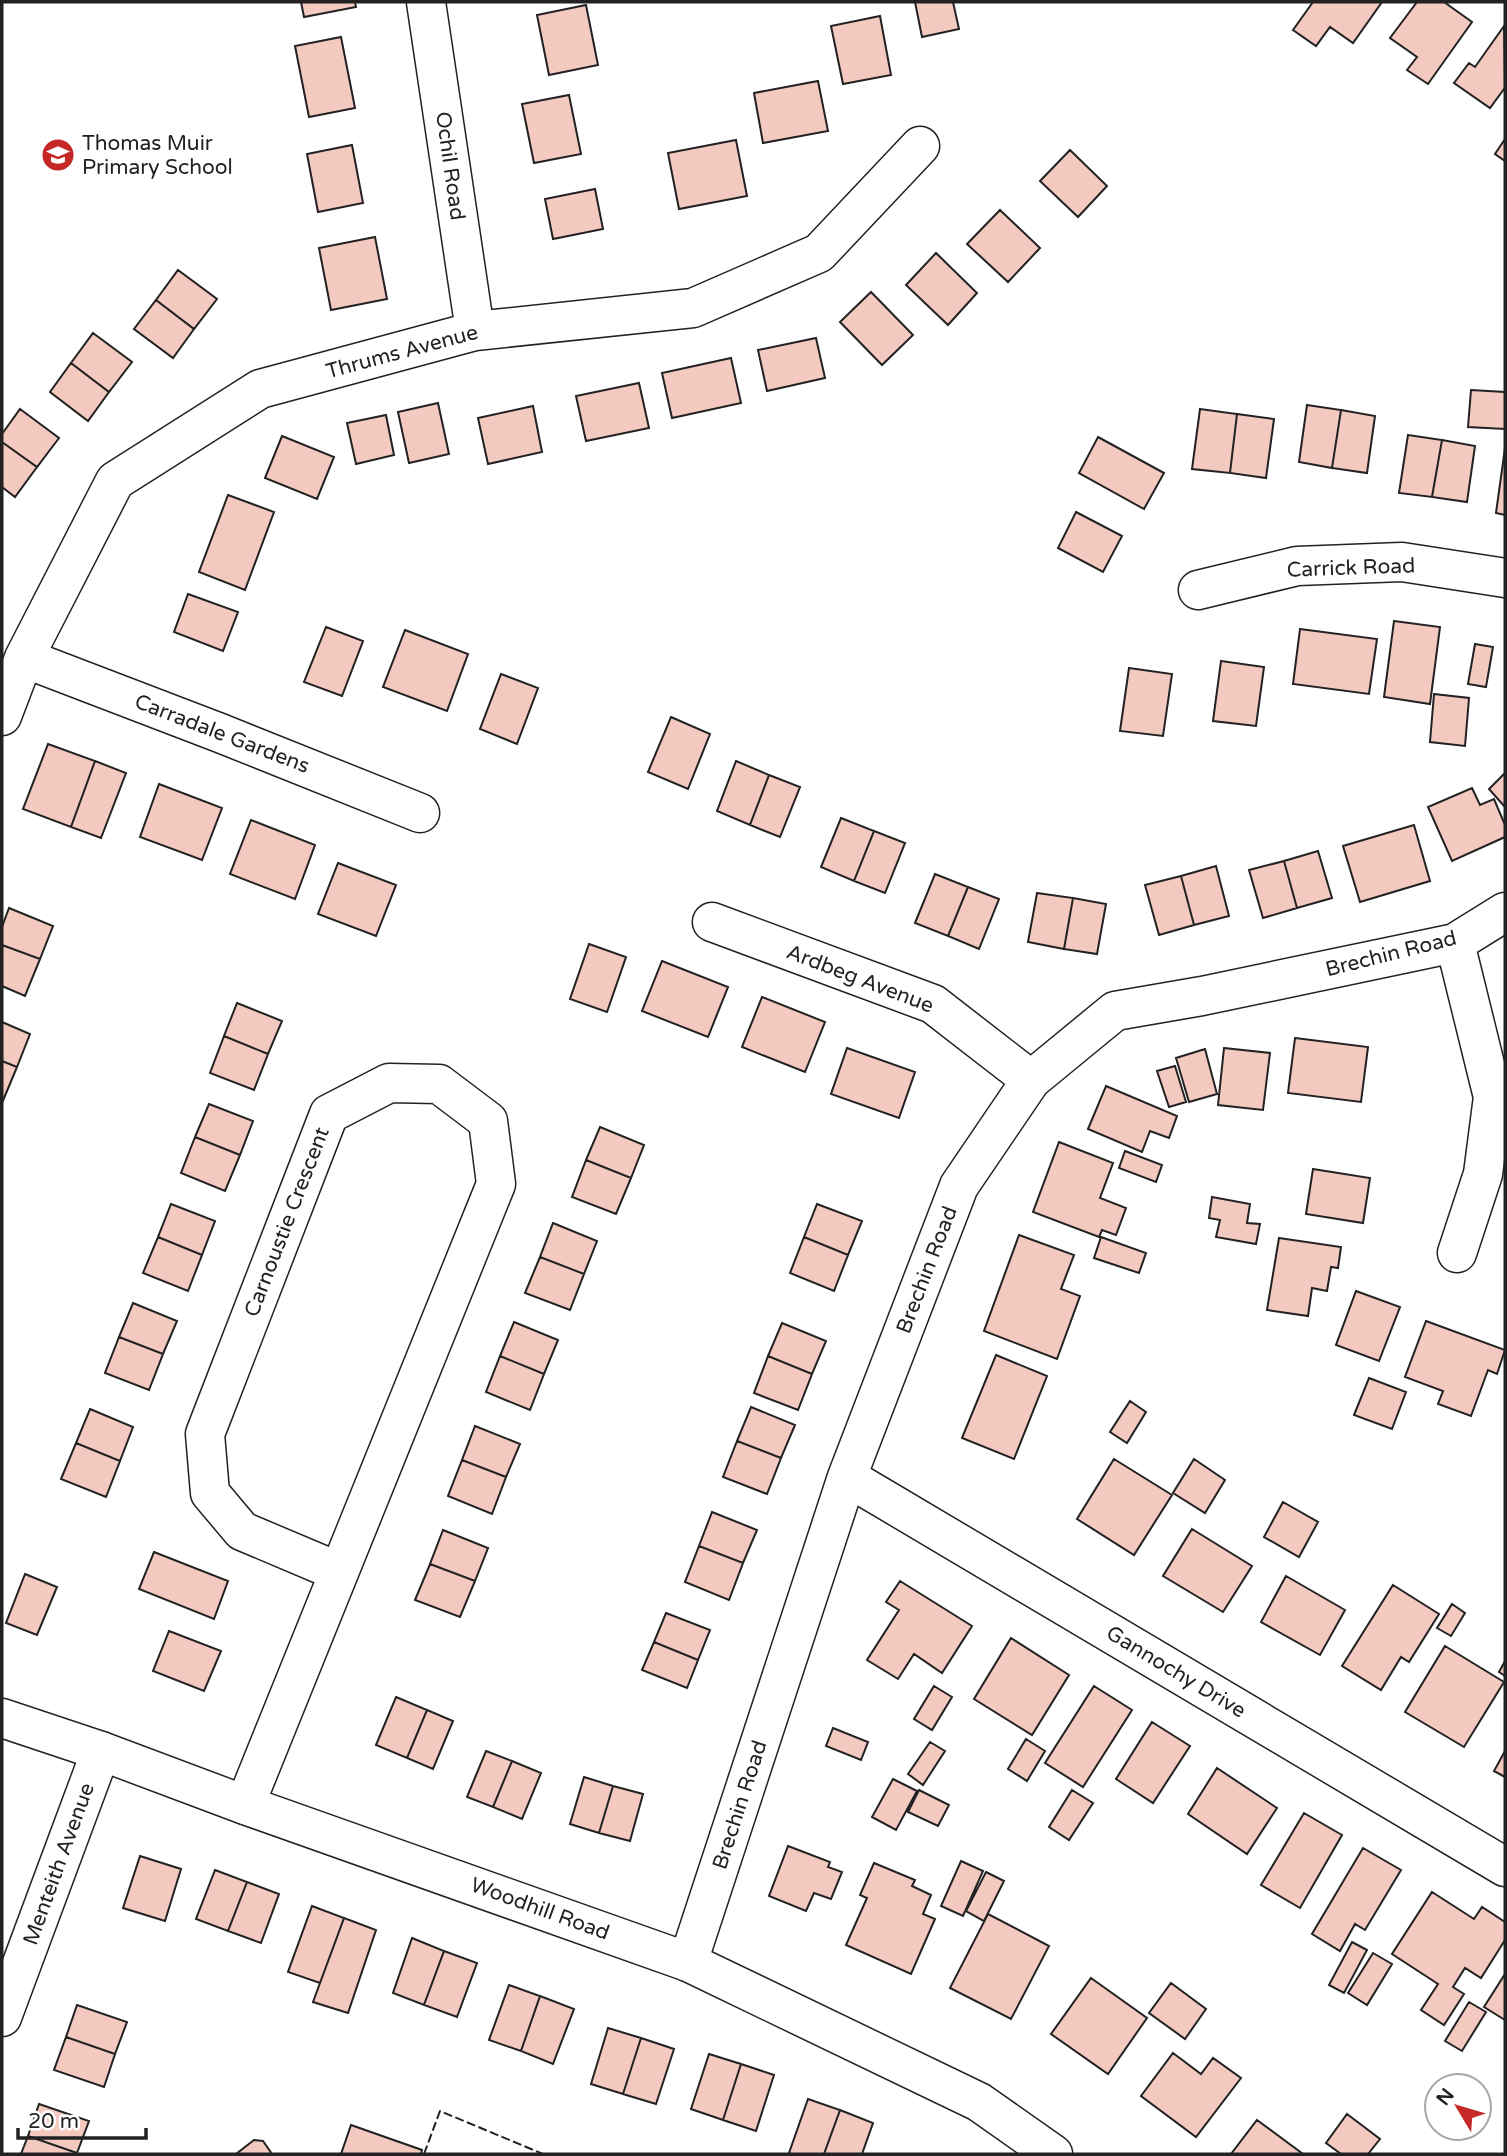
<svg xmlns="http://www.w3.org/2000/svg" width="1507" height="2156" font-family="'Varela Round',sans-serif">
<rect width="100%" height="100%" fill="#fff"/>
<!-- building -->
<path fill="#f3c9c0" stroke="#222" stroke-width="2" d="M301,2H355L356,7L304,17Z
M915,2H953L959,29L922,37Z
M1313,2H1382L1353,43L1330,27L1316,46L1293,30Z
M1417,2H1444L1472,22L1428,84L1407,70L1417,57L1390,38Z
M586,5L598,65L549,75L537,15Z
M880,16L891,75L843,84L831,26Z
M1504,26L1505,90L1504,89L1490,108L1454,83L1469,63L1475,67Z
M341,37L355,108L309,117L295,46Z
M818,81L828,131L763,143L754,93Z
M569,95L581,154L534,163L522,104Z
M1505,139V161L1495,154Z
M736,140L747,196L679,209L668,153Z
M352,145L363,203L318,212L307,154Z
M1070,150L1107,186L1078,217L1040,181Z
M595,189L603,229L553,239L545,199Z
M1000,210L1040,248L1008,282L967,244Z
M375,237L387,299L331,310L319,248Z
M936,253L977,293L948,325L906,285Z
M178,270L217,299L194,329L156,300Z
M871,292L913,335L882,365L840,322Z
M156,300L194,329L173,358L134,329Z
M93,333L132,362L109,392L71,363Z
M816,338L825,378L767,391L758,350Z
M731,358L741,403L672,418L662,373Z
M71,363L109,392L88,421L50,392Z
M639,383L649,428L586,441L576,396Z
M1471,390L1505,392V429L1468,427Z
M438,403L449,454L409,463L398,412Z
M1307,405L1341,410L1332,468L1299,462Z
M533,406L542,452L488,464L478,418Z
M20,409L59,438L37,467L2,442V434Z
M1200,409L1237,414L1230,473L1192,469Z
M1341,410L1375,416L1367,473L1332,468Z
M1237,414L1274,419L1266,478L1230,473Z
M386,415L394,455L356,464L347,423Z
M1408,435L1442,440L1432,497L1399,493Z
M282,436L334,457L317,499L265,478Z
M1098,437L1164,473L1144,509L1079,473Z
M1442,440L1475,446L1467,502L1432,497Z
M2,442L37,467L15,497L2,487Z
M1505,448V515L1496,513Z
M228,495L274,512L245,590L199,572Z
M1076,512L1122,536L1103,572L1058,548Z
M188,594L238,612L223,651L174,632Z
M1394,621L1440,627L1430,704L1384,697Z
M326,627L363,641L342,696L304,682Z
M1300,629L1377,639L1369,694L1293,684Z
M405,630L468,654L447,711L383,687Z
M1475,644L1493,647L1486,687L1468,684Z
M1221,661L1264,667L1256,726L1213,721Z
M1129,668L1172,674L1163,736L1120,731Z
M501,674L538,688L517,744L480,729Z
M1434,694L1469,698L1465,746L1430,742Z
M671,717L710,734L688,789L648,772Z
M48,744L95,761L71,827L23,809Z
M95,761L126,773L101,838L71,827Z
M736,761L769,775L750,825L717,811Z
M1505,773V807L1489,789Z
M769,775L800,787L780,837L750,825Z
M159,784L222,808L202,860L140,837Z
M1472,788L1480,805L1494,799L1505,825V837L1452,861L1428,807Z
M841,818L874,831L854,881L821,867Z
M251,820L315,845L295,899L230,874Z
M1414,825L1430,881L1360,902L1343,846Z
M874,831L905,843L885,893L854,881Z
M1318,851L1332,898L1297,908L1284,861Z
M1284,861L1297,908L1263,918L1249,870Z
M338,863L396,885L376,936L318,914Z
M1216,866L1229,916L1194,925L1181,876Z
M935,874L968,887L948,936L915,923Z
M1181,876L1194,925L1159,935L1145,885Z
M968,887L999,899L979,949L948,936Z
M1037,893L1073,898L1064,949L1028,942Z
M1073,898L1106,904L1097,954L1064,949Z
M9,908L53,926L40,959L2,945V927Z
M589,944L626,957L607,1012L570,999Z
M2,945L40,959L25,996L2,986Z
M662,961L728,987L708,1037L642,1011Z
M762,997L825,1022L805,1072L742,1047Z
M237,1003L282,1021L268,1054L224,1036Z
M2,1022L30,1034L17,1067L2,1061Z
M224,1036L268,1054L254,1090L210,1073Z
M1295,1038L1368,1047L1361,1102L1288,1093Z
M847,1048L915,1072L899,1118L831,1094Z
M1224,1048L1270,1053L1263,1110L1218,1105Z
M1205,1049L1217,1094L1189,1102L1176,1058Z
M2,1061L17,1067L2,1103Z
M1175,1066L1186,1102L1169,1107L1157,1071Z
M1106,1086L1177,1116L1169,1138L1150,1131L1142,1152L1088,1129Z
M209,1104L253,1121L240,1155L195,1137Z
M600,1127L644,1145L631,1178L586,1160Z
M195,1137L240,1155L225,1191L181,1173Z
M1059,1142L1113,1163L1100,1198L1126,1208L1116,1235L1102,1230L1099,1237L1033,1212Z
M1125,1151L1162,1165L1156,1182L1119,1168Z
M586,1160L631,1178L616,1214L572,1197Z
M1313,1169L1370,1178L1363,1223L1306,1214Z
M1212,1197L1250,1204L1247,1223L1260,1224L1256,1244L1216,1237L1220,1220L1209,1218Z
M171,1204L215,1221L202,1255L158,1237Z
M817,1204L862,1221L848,1255L804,1237Z
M553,1223L597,1241L584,1274L540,1257Z
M1019,1235L1074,1255L1061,1289L1080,1296L1057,1359L984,1331Z
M158,1237L202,1255L188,1291L143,1273Z
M804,1237L848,1255L834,1291L790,1273Z
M1101,1237L1146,1253L1139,1273L1094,1258Z
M1279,1238L1341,1247L1338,1268L1331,1267L1327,1291L1312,1288L1308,1316L1267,1310Z
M540,1257L584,1274L570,1310L525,1293Z
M1356,1291L1400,1307L1379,1361L1336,1345Z
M133,1303L177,1321L163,1354L119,1337Z
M1426,1321L1505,1350L1497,1374L1488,1370L1471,1416L1438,1404L1443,1391L1405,1377Z
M514,1322L558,1340L544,1374L500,1356Z
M782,1323L826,1341L812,1374L768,1356Z
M119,1337L163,1354L149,1390L105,1373Z
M996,1355L1047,1376L1014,1459L962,1438Z
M500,1356L544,1374L530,1410L486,1392Z
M768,1356L812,1374L798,1410L754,1393Z
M1369,1378L1406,1392L1392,1429L1354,1415Z
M1130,1401L1146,1412L1127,1443L1110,1432Z
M751,1407L795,1425L781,1458L737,1441Z
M90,1409L133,1427L120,1461L76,1443Z
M475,1426L520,1444L506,1477L462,1460Z
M737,1441L781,1458L767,1494L723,1477Z
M76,1443L120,1461L106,1497L61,1479Z
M1114,1459L1172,1495L1134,1555L1077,1519Z
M1194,1459L1225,1480L1205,1513L1173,1493Z
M462,1460L506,1477L492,1514L448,1496Z
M1283,1502L1318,1522L1299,1557L1264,1537Z
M712,1512L757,1530L743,1563L699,1546Z
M1192,1529L1252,1566L1223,1612L1163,1576Z
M443,1530L488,1548L475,1581L430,1564Z
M699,1546L743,1563L729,1600L685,1582Z
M154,1552L228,1581L214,1619L139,1589Z
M430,1564L475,1581L460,1617L415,1600Z
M25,1574L57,1587L37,1635L6,1623Z
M1286,1576L1345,1610L1320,1655L1261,1622Z
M900,1581L972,1626L942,1673L914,1654L898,1679L867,1660L899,1610L886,1602Z
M1393,1585L1439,1614L1409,1662L1401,1657L1381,1690L1342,1666Z
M1452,1604L1465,1613L1451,1636L1437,1628Z
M666,1613L710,1630L698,1660L654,1642Z
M169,1631L221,1651L204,1691L153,1671Z
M1011,1638L1069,1675L1032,1735L974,1699Z
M654,1642L698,1660L687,1688L642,1670Z
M1445,1646L1504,1682L1464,1747L1405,1712Z
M1505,1661V1676L1499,1672Z
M934,1686L952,1697L932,1730L914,1719Z
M1094,1686L1132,1710L1083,1787L1045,1763Z
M396,1697L427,1710L407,1758L376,1745Z
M427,1710L453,1721L433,1769L407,1758Z
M1152,1722L1190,1746L1153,1803L1116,1779Z
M833,1728L868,1742L861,1760L826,1746Z
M1026,1739L1045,1751L1027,1781L1008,1769Z
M930,1742L945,1751L923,1785L908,1774Z
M486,1751L512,1761L493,1807L467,1797Z
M1505,1751V1777L1494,1771Z
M512,1761L541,1773L522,1819L493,1807Z
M1217,1768L1277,1808L1247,1854L1188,1814Z
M584,1777L613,1786L599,1833L570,1824Z
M893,1779L917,1791L896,1830L872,1817Z
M613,1786L643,1794L630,1841L599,1833Z
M919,1790L949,1805L938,1826L908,1812Z
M1072,1790L1093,1803L1069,1840L1049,1827Z
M1304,1813L1342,1835L1300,1908L1261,1885Z
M788,1846L830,1862L828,1867L842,1872L831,1899L814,1893L806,1911L769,1896Z
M1363,1848L1401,1870L1365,1930L1355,1924L1340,1951L1312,1934Z
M140,1856L181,1869L165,1921L123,1908Z
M961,1861L983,1871L963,1916L941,1906Z
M874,1863L915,1880L912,1886L931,1895L923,1914L935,1919L911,1974L846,1945L867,1898L860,1895Z
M215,1870L247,1882L228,1931L196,1919Z
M986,1872L1004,1881L984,1921L966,1911Z
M247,1882L279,1894L261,1943L228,1931Z
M1432,1892L1474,1919L1482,1907L1505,1922V1940L1481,1978L1465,1968L1453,1987L1464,1994L1444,2025L1421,2010L1438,1984L1392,1954Z
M312,1906L344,1918L320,1983L288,1972Z
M988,1914L1049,1946L1011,2019L950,1988Z
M344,1918L376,1930L348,2013L313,2002Z
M412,1938L444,1951L424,2005L393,1993Z
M1352,1942L1367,1950L1344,1993L1329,1985Z
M444,1951L477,1963L457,2017L424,2005Z
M1373,1953L1392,1964L1367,2005L1348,1993Z
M1505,1974V2020L1484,2007Z
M1091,1978L1147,2018L1108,2074L1051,2034Z
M1171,1983L1206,2009L1185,2039L1149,2013Z
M509,1985L540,1996L521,2051L489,2040Z
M540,1996L574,2009L553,2064L521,2051Z
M1469,2002L1486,2012L1462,2051L1445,2041Z
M77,2005L127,2022L115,2054L66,2037Z
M608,2028L641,2038L623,2094L591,2084Z
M66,2037L115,2054L104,2087L54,2070Z
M641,2038L674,2049L656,2104L623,2094Z
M1173,2053L1201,2074L1213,2058L1241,2078L1196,2137L1141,2096Z
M709,2054L741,2064L723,2120L691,2109Z
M741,2064L774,2075L756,2131L723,2120Z
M808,2099L840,2110L824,2154H791L789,2153Z
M39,2104L89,2121L77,2153L28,2136Z
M840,2110L873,2123L862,2154H824Z
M1347,2114L1380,2139L1368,2154H1341L1326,2143Z
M1257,2120L1303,2154H1231Z
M351,2125L422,2150L421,2154H341Z
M28,2136L77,2153V2154H21Z
M254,2140L263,2141L272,2154H236Z"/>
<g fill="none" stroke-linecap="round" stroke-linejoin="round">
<defs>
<path id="minor" d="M426,2L475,331
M1198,590L1297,566L1402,562L1505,578
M24,658L220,733L420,813
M2,716L24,658L115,481L260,389L475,331L693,308L819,253L920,146
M712,922L933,1004L1031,1080
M1455,943L1493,1097L1483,1174L1457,1253
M847,1477L1505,1867
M245,1805L496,1184L488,1121L439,1084L389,1083L329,1114L205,1434L210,1493L242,1531L339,1572
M688,1962L847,1477L959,1186L1031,1080L1115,1011L1202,996L1455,943L1505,912
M2,2017L101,1751"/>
<path id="tertiary" d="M2,1718L101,1751L245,1805L688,1962L979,2102L1053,2154"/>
</defs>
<!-- minor casing -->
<use href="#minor" stroke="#222" stroke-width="41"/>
<!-- tertiary casing -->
<use href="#tertiary" stroke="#222" stroke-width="41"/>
<!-- minor -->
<use href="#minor" stroke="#fff" stroke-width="38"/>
<!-- tertiary -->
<use href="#tertiary" stroke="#fff" stroke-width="38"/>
<!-- fence -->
<path stroke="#222" stroke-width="2" stroke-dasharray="9 3.5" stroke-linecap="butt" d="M424,2154L440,2111L543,2154"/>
</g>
<!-- icons -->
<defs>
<symbol id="school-disc" viewBox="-11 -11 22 22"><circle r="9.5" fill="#c62828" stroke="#fff"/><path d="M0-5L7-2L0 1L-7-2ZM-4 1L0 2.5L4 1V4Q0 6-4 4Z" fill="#fff"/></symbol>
</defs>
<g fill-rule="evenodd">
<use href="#school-disc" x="39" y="136" width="38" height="38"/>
</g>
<g text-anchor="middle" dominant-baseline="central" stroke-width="5" stroke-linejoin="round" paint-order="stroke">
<!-- poi labels -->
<g font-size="21" fill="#222" stroke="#fff" text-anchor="start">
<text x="82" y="143">Thomas Muir<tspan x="82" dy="24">Primary School</tspan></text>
</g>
<!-- street labels -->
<g font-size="21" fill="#222" stroke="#fff">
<text transform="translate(450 166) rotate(82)">Ochil Road</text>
<text transform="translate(402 352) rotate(-15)">Thrums Avenue</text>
<text transform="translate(1351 568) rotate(-2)">Carrick Road</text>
<text transform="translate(222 734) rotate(21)">Carradale Gardens</text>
<text transform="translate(1391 954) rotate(-14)">Brechin Road</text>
<text transform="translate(860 979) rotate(21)">Ardbeg Avenue</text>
<text transform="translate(287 1222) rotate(-69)">Carnoustie Crescent</text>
<text transform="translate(927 1270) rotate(-69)">Brechin Road</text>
<text transform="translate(1176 1672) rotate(31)">Gannochy Drive</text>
<text transform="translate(740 1805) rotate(-72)">Brechin Road</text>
<text transform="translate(59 1864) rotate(-70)">Menteith Avenue</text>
<text transform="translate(540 1909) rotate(20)">Woodhill Road</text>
</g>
</g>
<!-- border -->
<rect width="1507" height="2156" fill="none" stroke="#222222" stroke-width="7"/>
<!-- north arrow -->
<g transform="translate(1458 2107) rotate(308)"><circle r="33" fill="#ffffff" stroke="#a7a7a7" stroke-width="2"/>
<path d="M0-5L12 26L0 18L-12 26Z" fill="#c62828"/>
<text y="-10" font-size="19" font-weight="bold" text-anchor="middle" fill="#222222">N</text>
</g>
<!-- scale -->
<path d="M18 2128v10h128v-10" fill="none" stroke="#222222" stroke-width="3.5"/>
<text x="28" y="2128" font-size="21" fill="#222222" stroke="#ffffff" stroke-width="5" paint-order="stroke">20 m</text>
</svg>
